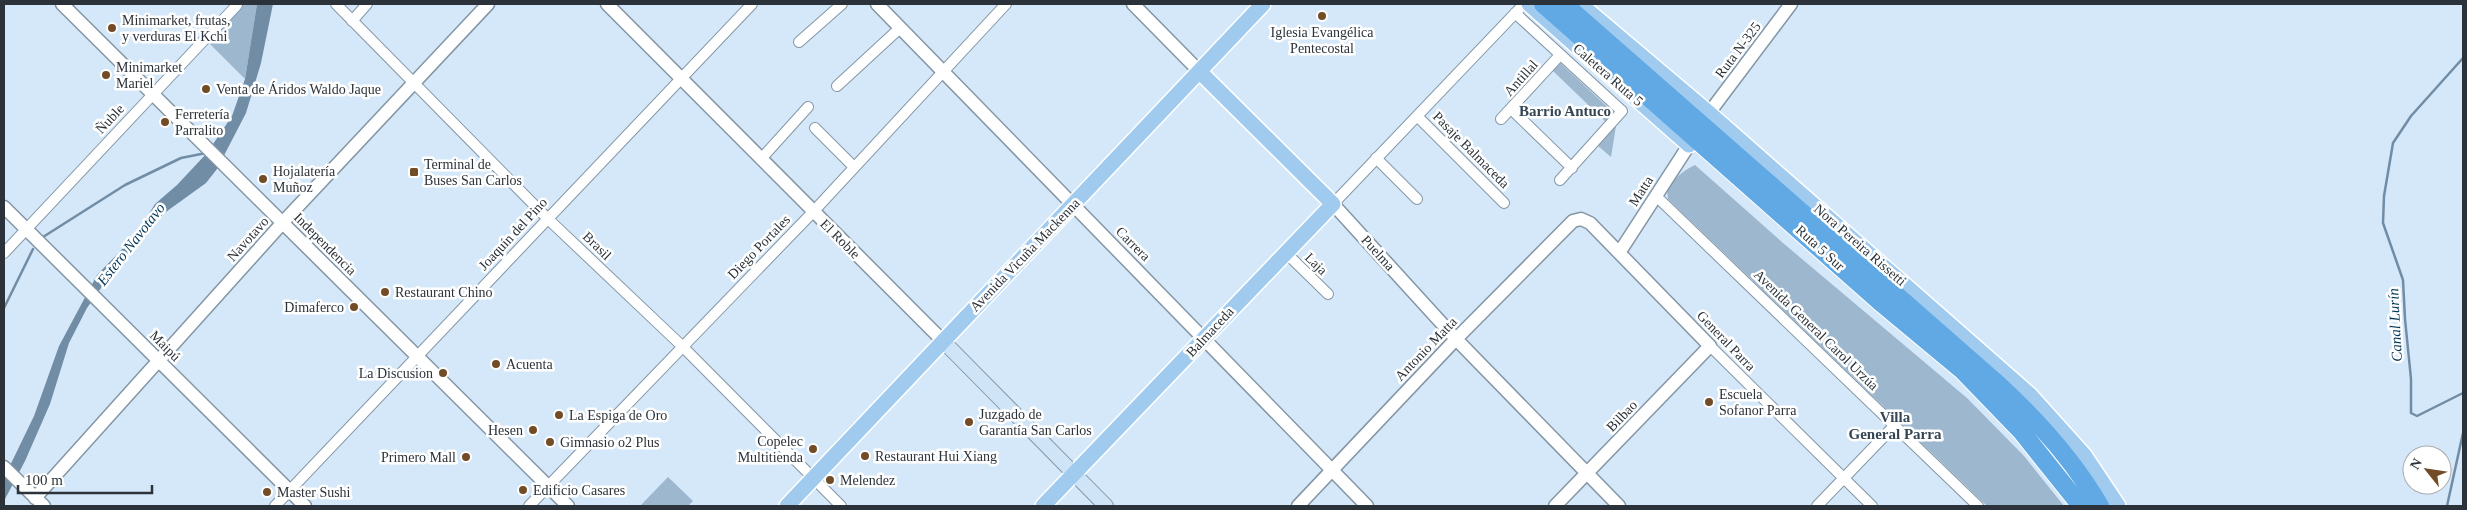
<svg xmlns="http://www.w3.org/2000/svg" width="2467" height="510" font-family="'Times New Roman',serif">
<rect width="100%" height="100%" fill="#d5e8f9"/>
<!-- green -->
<path fill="#9cb7ce" d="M237,4H257L245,79L205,39Z
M1559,62L1615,114L1606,122L1552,70Z
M1617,120L1611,157L1597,145Z
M1695,165L1783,243L1967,398L2024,456L2064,506H1987L1668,199L1667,190C1675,178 1682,171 1695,165Z
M668,477L693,501L688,506H640Z"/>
<!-- water -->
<path fill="#718da5" d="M257,4H273L261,63L246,113L217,169L206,183L163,214L108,278L87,308L69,343L50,404L25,461L4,501V478L34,416L59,346L97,275L135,236L155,204L177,185L207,153L232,116L245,79Z"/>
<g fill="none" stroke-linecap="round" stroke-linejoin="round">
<!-- stream -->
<path stroke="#718da5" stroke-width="2.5" d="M2463,58L2411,116L2393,143L2384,196L2383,223L2403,280L2405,319L2411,379V413L2417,416L2463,393
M43,237L125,185L181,158L206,153
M4,308L33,249
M2447,506L2463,433"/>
<defs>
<path id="minor" d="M336,4L547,218L682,346L841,506
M1515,13L1622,111L1560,180
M352,21L367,4
M799,42L842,4
M837,86L900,28
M1511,109L1572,168
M1417,116L1504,203
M1501,119L1560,55
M815,128L853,166
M1376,158L1417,199
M761,159L808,107
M1656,196L1978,506
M1333,204L1524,4
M1285,252L1328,294
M4,253L237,5
M1710,346L1872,506
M275,506L752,4
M529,506L813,212L1006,4
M1817,506L1895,425"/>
<path id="tertiary" d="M62,4L568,506
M607,4L943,341
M877,4L1367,506
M1133,4L1200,72
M1709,113L1791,4
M1333,204L1456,339L1619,506
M4,207L305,506
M1619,253L1689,145
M4,467L44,506
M35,498L286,219L488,4
M1298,506L1456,339L1573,221L1581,219L1590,223L1710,346L1555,506"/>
<path id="secondary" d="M943,341L1106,506"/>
<path id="primary" d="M1529,4L1689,145
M1580,4L1709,113L2030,395L2084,455L2118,506
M787,506L1263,4
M1043,506L1333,204L1200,72"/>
<path id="motorway" d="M1543,4L1879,301L1962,370L2021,431L2081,506
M1564,4L1999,385C2037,420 2074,461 2100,506"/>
</defs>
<!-- minor casing -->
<use href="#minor" stroke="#8496a6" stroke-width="12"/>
<!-- tertiary casing -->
<use href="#tertiary" stroke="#8496a6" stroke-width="15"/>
<!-- secondary casing -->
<use href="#secondary" stroke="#8496a6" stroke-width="16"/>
<!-- primary casing -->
<use href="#primary" stroke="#fff" stroke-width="18"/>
<!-- motorway casing -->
<use href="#motorway" stroke="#fff" stroke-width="20"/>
<!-- minor -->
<use href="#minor" stroke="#fff" stroke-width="10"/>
<!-- tertiary -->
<use href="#tertiary" stroke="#fff" stroke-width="12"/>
<!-- secondary -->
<use href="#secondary" stroke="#cfe5f7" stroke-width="14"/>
<!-- primary -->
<use href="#primary" stroke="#a0cbef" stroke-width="15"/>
<!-- motorway -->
<use href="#motorway" stroke="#60a9e4" stroke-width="18"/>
</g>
<!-- markers -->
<g fill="#714c27" stroke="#fff" stroke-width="2">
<circle cx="1322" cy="16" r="5"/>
<circle cx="112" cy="28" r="5"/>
<circle cx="106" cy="75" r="5"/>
<circle cx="206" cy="89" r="5"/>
<circle cx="165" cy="122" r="5"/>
<rect x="409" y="167" width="10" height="10" rx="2.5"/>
<circle cx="263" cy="179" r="5"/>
<circle cx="385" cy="292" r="5"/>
<circle cx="354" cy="307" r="5"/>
<circle cx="496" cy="364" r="5"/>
<circle cx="443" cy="373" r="5"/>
<circle cx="1709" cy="402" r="5"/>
<circle cx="559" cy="415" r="5"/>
<circle cx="969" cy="422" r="5"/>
<circle cx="533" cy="430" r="5"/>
<circle cx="550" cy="442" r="5"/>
<circle cx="813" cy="449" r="5"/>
<circle cx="865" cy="456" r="5"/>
<circle cx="466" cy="457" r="5"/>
<circle cx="830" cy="480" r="5"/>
<circle cx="523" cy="490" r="5"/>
<circle cx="267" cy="492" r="5"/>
</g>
<g text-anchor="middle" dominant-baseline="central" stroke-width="5" stroke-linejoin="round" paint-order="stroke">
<!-- poi labels -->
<g font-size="14" fill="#2b3239" stroke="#fff" text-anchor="start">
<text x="122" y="20">Minimarket, frutas,<tspan x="122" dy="16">y verduras El Kchi</tspan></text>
<text x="1322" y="32" text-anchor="middle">Iglesia Evangélica<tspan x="1322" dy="16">Pentecostal</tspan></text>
<text x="116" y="67">Minimarket<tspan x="116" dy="16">Mariel</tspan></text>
<text x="216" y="89">Venta de Áridos Waldo Jaque</text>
<text x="175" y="114">Ferretería<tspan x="175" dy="16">Parralito</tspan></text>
<text x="424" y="164">Terminal de<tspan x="424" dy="16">Buses San Carlos</tspan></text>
<text x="273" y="171">Hojalatería<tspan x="273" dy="16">Muñoz</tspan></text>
<text x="395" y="292">Restaurant Chino</text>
<text x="344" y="307" text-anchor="end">Dimaferco</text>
<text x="506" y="364">Acuenta</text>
<text x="433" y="373" text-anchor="end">La Discusion</text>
<text x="1719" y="394">Escuela<tspan x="1719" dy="16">Sofanor Parra</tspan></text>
<text x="979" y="414">Juzgado de<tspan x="979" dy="16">Garantía San Carlos</tspan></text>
<text x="569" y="415">La Espiga de Oro</text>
<text x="523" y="430" text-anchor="end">Hesen</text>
<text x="803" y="441" text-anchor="end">Copelec<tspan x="803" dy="16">Multitienda</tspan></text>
<text x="560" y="442">Gimnasio o2 Plus</text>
<text x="875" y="456">Restaurant Hui Xiang</text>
<text x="456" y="457" text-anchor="end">Primero Mall</text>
<text x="840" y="480">Melendez</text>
<text x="533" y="490">Edificio Casares</text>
<text x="277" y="492">Master Sushi</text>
</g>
<!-- street labels -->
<g font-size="14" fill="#2b3239" stroke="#fff">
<text transform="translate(1738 50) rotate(-53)">Ruta N-325</text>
<text transform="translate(1608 75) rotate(41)">Caletera Ruta 5</text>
<text transform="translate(1521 78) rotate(-48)">Antillal</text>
<text transform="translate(110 119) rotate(-47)">Ñuble</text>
<text transform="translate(1471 150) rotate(45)">Pasaje Balmaceda</text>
<text transform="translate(1641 191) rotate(-57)">Matta</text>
<text transform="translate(513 234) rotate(-47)">Joaquín del Pino</text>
<text transform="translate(248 239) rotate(-48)">Navotavo</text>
<text transform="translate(840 239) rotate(45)">El Roble</text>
<text transform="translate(325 244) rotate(45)">Independencia</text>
<text transform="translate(1133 244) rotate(45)">Carrera</text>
<text transform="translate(1860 245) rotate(41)">Nora Pereira Rissetti</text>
<text transform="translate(597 246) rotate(44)">Brasil</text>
<text transform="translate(759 247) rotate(-46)">Diego Portales</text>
<text transform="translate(1820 248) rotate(42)">Ruta 5 Sur</text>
<text transform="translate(1378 253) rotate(48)">Puelma</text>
<text transform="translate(1025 255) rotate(-46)">Avenida Vicuña Mackenna</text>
<text transform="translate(1316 264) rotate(44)">Laja</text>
<text transform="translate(1816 330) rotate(44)">Avenida General Carol Urzúa</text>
<text transform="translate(1210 332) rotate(-47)">Balmaceda</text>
<text transform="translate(1726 341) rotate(46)">General Parra</text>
<text transform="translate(165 346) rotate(45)">Maipú</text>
<text transform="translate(1426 349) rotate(-46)">Antonio Matta</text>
<text transform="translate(1622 416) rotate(-46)">Bilbao</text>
</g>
<!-- neighbourhood labels -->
<g font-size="15" font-weight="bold" fill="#354553" stroke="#fff">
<text x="1565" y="111">Barrio Antuco</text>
<text x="1895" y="417">Villa<tspan x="1895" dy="17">General Parra</tspan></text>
</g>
<!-- water labels -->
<g font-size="15" font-style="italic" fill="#023658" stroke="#fff">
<text transform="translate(131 244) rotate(-52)">Estero Navotavo</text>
<text transform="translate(2395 325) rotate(-93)">Canal Lurín</text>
</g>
</g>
<!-- border -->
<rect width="2467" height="510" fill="none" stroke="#2b3239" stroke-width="10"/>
<!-- north arrow -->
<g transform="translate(2427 470) rotate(300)"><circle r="24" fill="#ffffff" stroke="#aaadb0"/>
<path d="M0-4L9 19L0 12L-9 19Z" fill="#714c27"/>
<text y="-8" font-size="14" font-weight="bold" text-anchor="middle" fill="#2b3239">N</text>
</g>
<!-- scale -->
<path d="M18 485v8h134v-8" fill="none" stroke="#2b3239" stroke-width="2.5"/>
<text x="25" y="485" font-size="15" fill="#2b3239" stroke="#ffffff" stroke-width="4" paint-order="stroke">100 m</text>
</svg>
